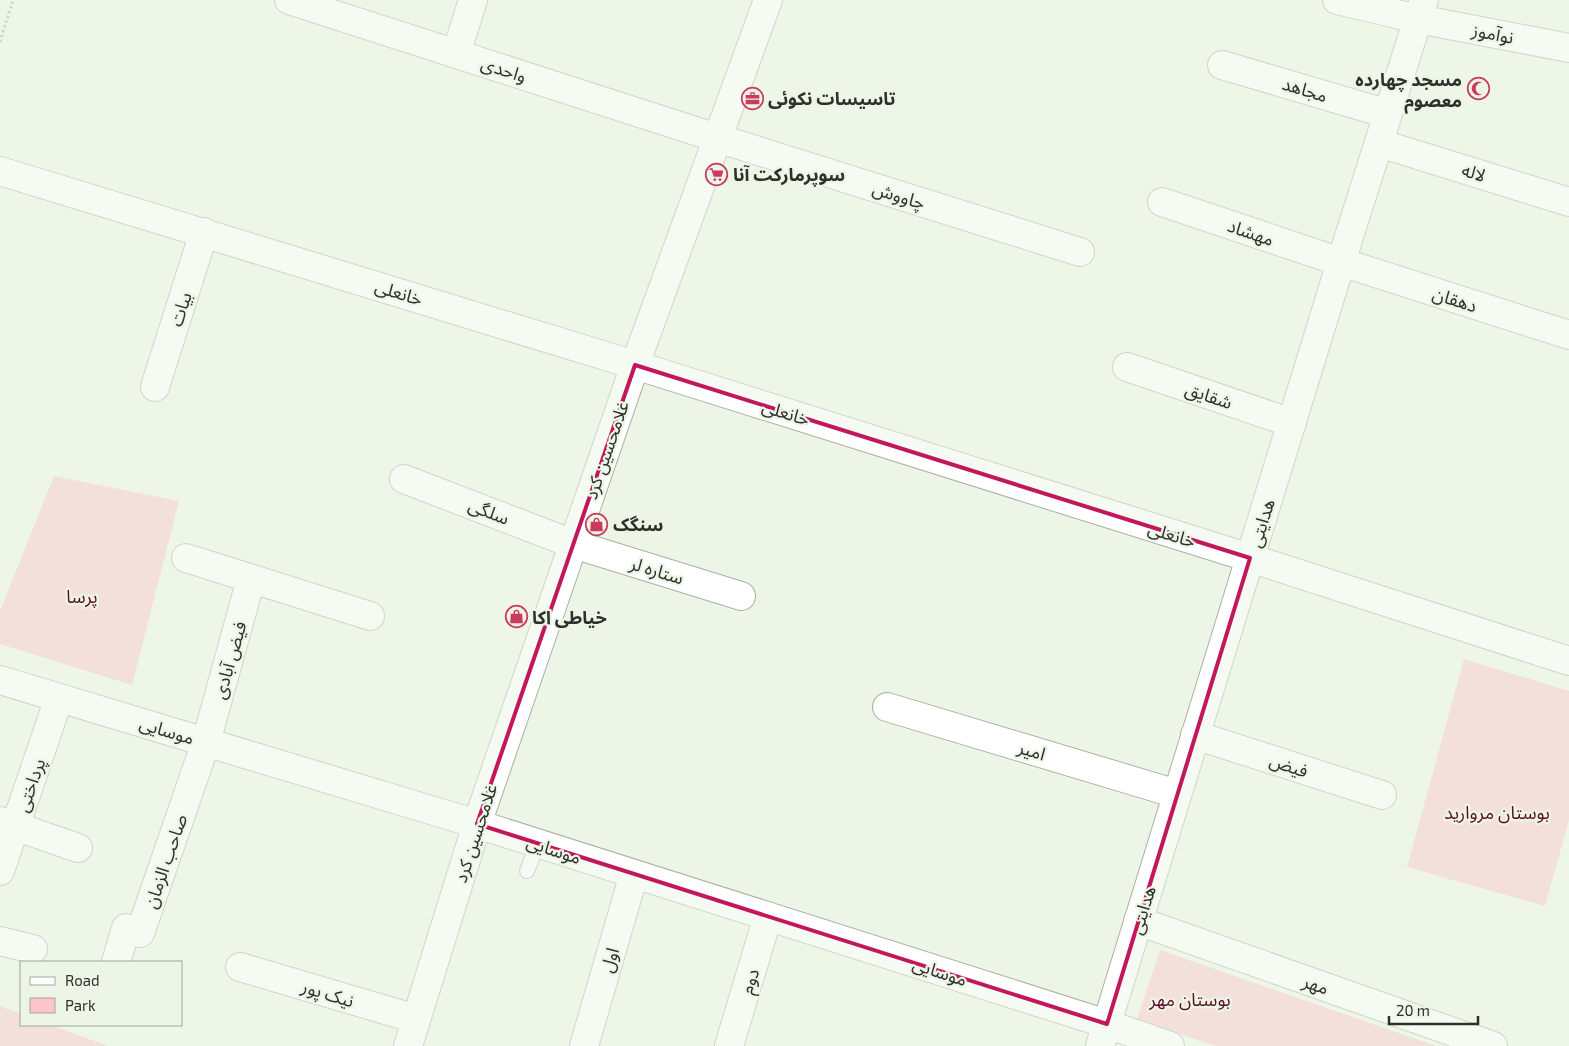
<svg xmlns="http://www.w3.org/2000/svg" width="1569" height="1046" font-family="'Exo 2','Noto Sans Arabic',sans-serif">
<rect width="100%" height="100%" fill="#edf5e7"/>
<!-- green -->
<path fill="#fdc5cc" d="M54,476L179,501L132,685L0,644V611Z
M1464,659L1569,691V820L1545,906L1407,867Z
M1160,950L1436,1046H1216L1137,1020Z
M0,1006L21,1014V1025H50L108,1046H0Z"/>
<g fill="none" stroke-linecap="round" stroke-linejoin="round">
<defs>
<path id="lane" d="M527,871L538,843"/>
<path id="street" d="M289,0L717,138L1080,252
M1337,0L1418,19L1569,48
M456,54L473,0
M1222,65L1388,114
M1379,143L1569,202
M0,171L635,365L1250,558
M1162,202L1341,262L1424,0
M1127,367L1292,423
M155,387L204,232
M404,479L573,544L741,596
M186,558L370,616
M0,680L477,824L1107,1024L1170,1046
M887,707L1177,794
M1195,735L1382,795
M0,821L78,848
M0,871L59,698
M1138,921L1493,1046
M0,941L33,949
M116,962L126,928L140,933L206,742L251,579
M240,967L416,1019
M408,1046L477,824L635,365L768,0
M584,1046L634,874
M729,1046L768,916"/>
<path id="secondary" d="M1250,558L1569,661
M1100,1046L1341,262L1569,335"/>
</defs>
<!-- lane casing -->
<use href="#lane" stroke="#aab1a4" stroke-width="16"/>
<!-- street casing -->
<use href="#street" stroke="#aab1a4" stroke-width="30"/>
<!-- secondary casing -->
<use href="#secondary" stroke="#aab1a4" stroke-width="30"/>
<!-- path -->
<path stroke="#afb5aa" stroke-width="3" stroke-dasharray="2.5 2.5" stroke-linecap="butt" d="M0,42L13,0"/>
<!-- lane -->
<use href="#lane" stroke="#fff" stroke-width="14"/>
<!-- street -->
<use href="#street" stroke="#fff" stroke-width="28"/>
<!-- secondary -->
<use href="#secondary" stroke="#fff" stroke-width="28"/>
</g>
<!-- marked area -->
<path d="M0 0H1569V1046H0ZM635,365L1250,558L1107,1024L477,824Z" fill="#edf5e7" fill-opacity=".55" fill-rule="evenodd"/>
<path fill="none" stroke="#c2185b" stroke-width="4" stroke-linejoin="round" d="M635,365L1250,558L1107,1024L477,824Z"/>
<!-- icons -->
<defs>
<symbol id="mosque-ring" viewBox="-11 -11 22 22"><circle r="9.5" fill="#edf5e7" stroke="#ca3b60" stroke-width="1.5"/><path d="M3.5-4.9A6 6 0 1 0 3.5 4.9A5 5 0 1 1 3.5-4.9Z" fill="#ca3b60"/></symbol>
<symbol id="office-ring" viewBox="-11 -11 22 22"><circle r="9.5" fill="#edf5e7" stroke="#ca3b60" stroke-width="1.5"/><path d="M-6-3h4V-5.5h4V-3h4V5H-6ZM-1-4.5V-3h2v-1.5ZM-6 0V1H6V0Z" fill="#ca3b60"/></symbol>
<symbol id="supermarket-ring" viewBox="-11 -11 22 22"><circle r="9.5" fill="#edf5e7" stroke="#ca3b60" stroke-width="1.5"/><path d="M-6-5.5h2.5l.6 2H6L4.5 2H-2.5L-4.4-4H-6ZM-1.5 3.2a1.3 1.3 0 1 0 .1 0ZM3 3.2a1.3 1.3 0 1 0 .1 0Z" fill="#ca3b60"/></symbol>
<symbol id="shop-ring" viewBox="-11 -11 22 22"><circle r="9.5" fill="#edf5e7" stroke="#ca3b60" stroke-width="1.5"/><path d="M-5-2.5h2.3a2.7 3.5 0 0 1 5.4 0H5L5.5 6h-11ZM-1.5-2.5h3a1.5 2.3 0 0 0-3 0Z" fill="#ca3b60"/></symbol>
</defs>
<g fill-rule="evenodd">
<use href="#mosque-ring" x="1466" y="76" width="25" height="25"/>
<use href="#office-ring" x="740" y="86" width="25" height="25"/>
<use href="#supermarket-ring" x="704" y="162" width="25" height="25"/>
<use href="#shop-ring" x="584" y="512" width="25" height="25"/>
<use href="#shop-ring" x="504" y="604" width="25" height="25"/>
</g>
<g text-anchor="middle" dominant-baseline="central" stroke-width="4.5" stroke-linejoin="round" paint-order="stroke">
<!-- street labels -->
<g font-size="18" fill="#2d302b" stroke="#edf5e7">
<text transform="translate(1493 33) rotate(11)">نوآموز</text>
<text transform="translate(504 69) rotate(18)">واحدی</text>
<text transform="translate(1305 89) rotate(17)">مجاهد</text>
<text transform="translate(1474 172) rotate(17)">لاله</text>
<text transform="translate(899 195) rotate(17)">چاووش</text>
<text transform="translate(1251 232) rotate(19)">مهشاد</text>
<text transform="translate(399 292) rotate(17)">خانعلی</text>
<text transform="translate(1455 299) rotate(18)">دهقان</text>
<text transform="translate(180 309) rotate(-72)">بیات</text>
<text transform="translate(1209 395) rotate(19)">شقایق</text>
<text transform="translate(786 412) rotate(17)">خانعلی</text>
<text transform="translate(606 450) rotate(-71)">غلامحسین کرد</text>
<text transform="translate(489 511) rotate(21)">سلگی</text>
<text transform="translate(1261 523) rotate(-73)">هدایتی</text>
<text transform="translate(1172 534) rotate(17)">خانعلی</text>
<text transform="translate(657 570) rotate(17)">ستاره لر</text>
<text transform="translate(229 660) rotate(-74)">فیض آبادی</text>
<text transform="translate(167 730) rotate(17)">موسایی</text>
<text transform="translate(1032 750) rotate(17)">امیر</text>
<text transform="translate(1289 765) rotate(18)">فیض</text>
<text transform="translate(30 785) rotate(-71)">پرداختی</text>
<text transform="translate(475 833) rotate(-72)">غلامحسین کرد</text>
<text transform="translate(554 849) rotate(18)">موسایی</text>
<text transform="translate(165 861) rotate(-71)">صاحب الزمان</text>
<text transform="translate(1142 910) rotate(-73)">هدایتی</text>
<text transform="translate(609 960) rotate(-74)">اول</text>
<text transform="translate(940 971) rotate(18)">موسایی</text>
<text transform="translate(749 981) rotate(-73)">دوم</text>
<text transform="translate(1316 984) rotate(19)">مهر</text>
<text transform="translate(328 993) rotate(17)">نیک پور</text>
</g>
<!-- poi labels -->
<g font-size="18" font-weight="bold" fill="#2d302b" stroke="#edf5e7" text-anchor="start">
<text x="1462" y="79" text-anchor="end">مسجد چهارده<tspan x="1462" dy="21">معصوم</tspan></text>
<text x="768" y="98">تاسیسات نکوئی</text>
<text x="733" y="174">سوپرمارکت آنا</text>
<text x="613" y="524">سنگک</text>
<text x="532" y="617">خیاطی اکا</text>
</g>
<!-- park labels -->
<g font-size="18" fill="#5f0b25" stroke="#edf5e7">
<text x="82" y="596">پرسا</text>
<text x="1497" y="812">بوستان مروارید</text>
<text x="1190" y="999">بوستان مهر</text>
</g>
</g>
<!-- legend -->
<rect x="20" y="961" width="162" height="65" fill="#edf5e7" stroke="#a0a69c"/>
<rect x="30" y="977" width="25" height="8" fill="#ffffff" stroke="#a0a69c"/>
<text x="65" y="986" font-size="15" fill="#2d302b">Road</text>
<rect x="30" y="998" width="25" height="15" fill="#fdc5cc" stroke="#a0a69c"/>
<text x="65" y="1011" font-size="15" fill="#2d302b">Park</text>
<!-- scale -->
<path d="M1389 1016v8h89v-8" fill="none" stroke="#2d302b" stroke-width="2.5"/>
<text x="1396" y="1016" font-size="15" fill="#2d302b" stroke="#edf5e7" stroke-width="4" paint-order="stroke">20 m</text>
</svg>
